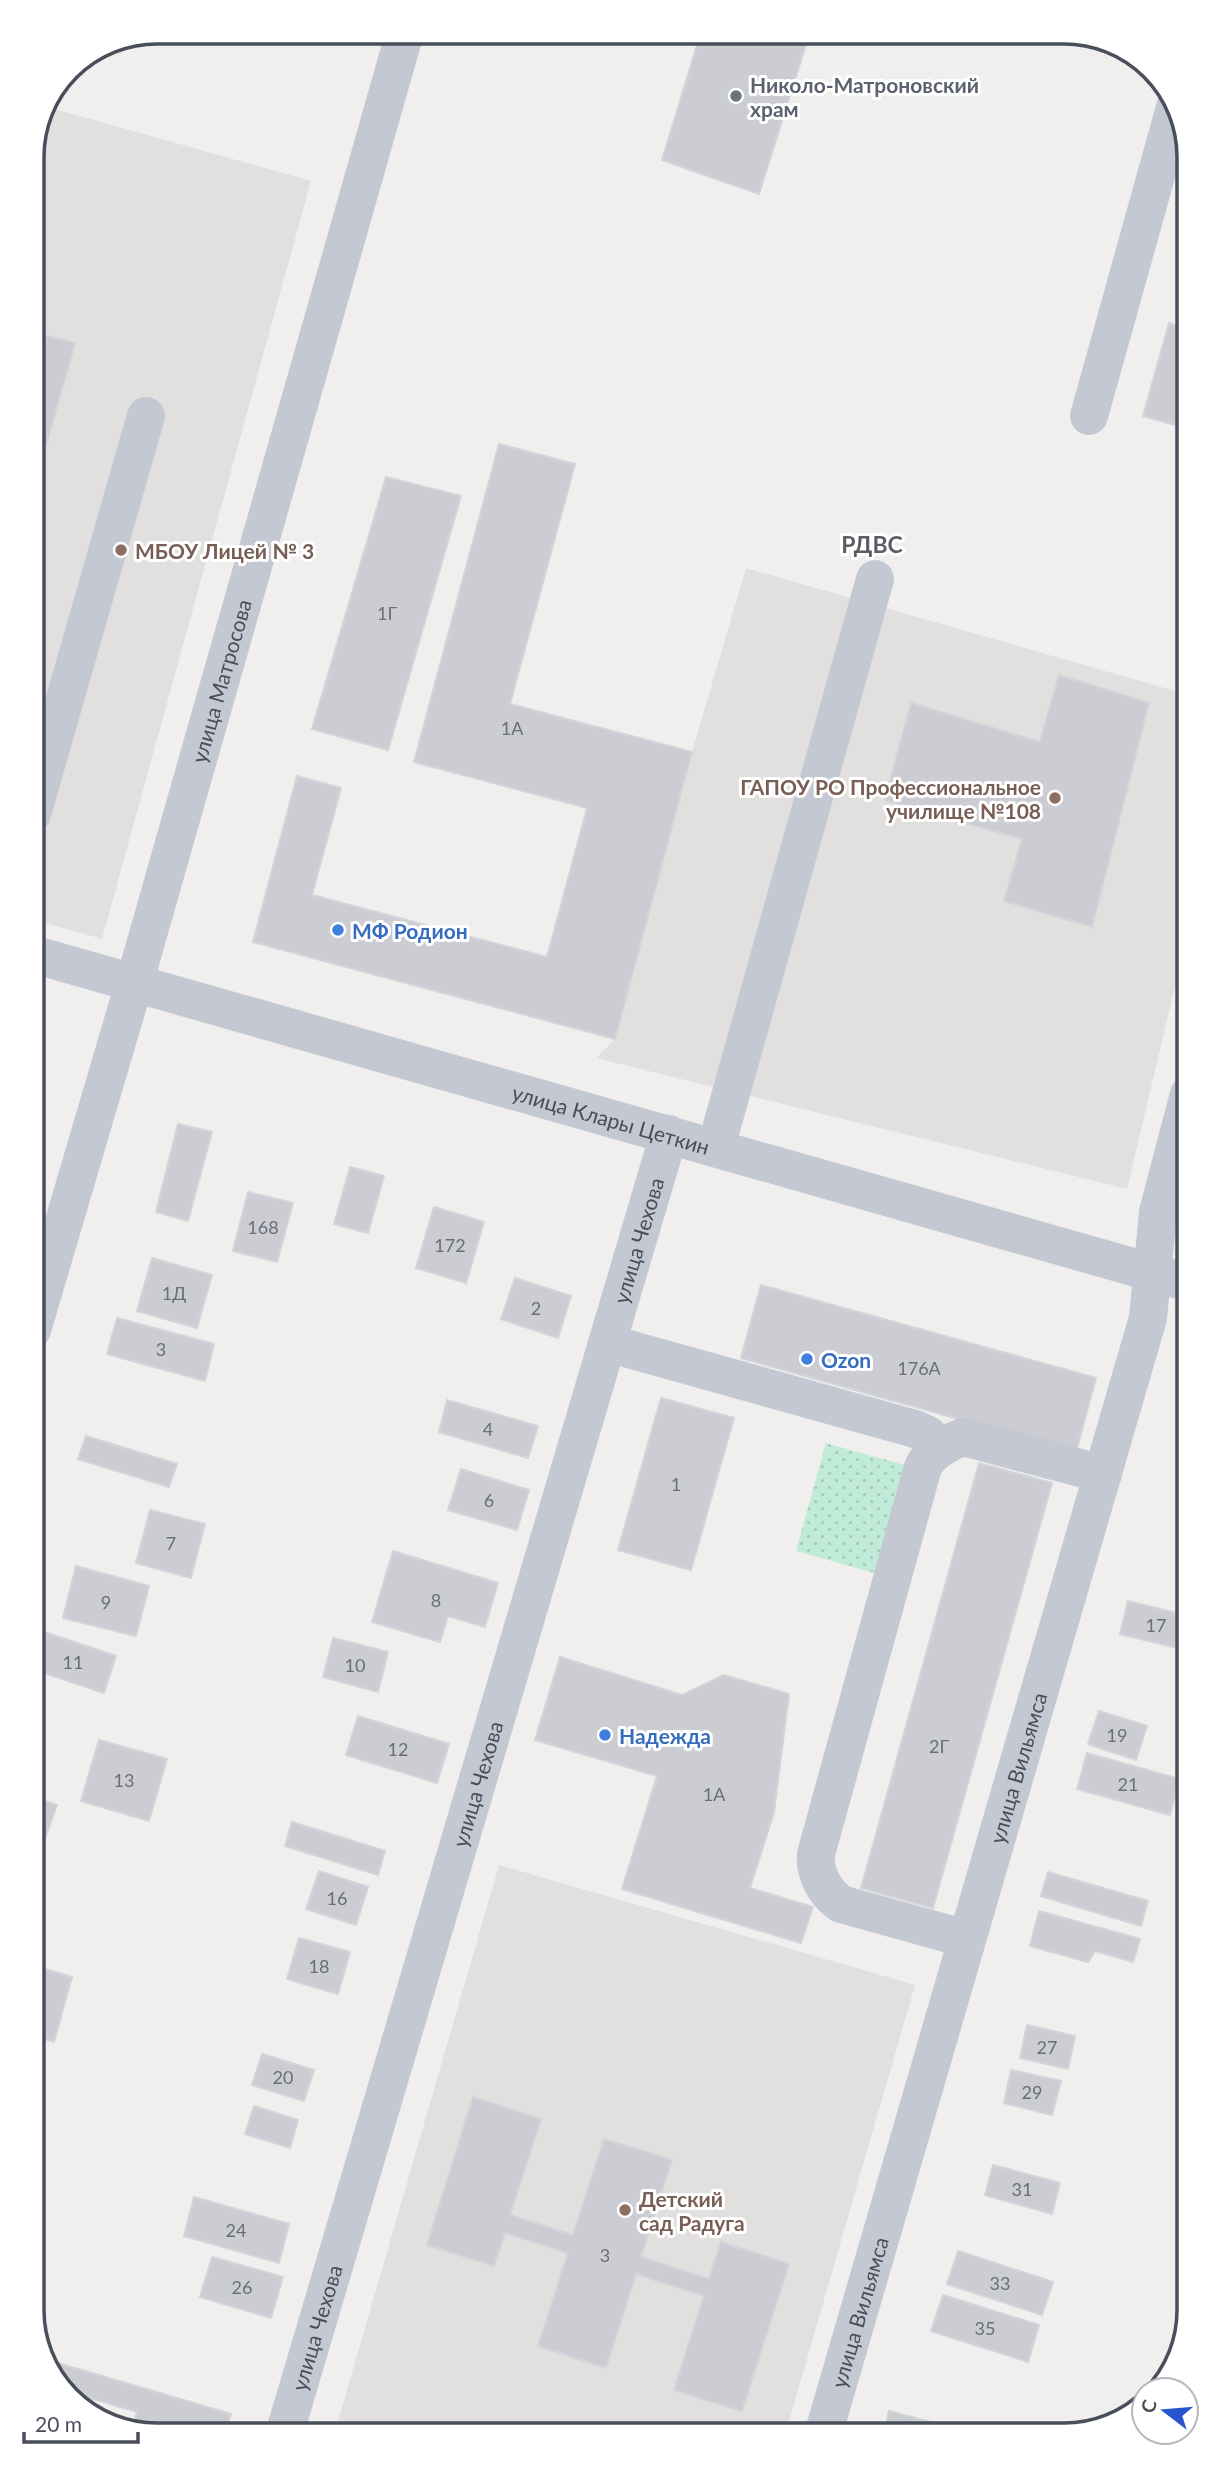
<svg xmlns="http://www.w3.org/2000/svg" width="1221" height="2467" font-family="Lato,sans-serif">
<defs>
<pattern id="park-dots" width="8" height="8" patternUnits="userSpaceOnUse" patternTransform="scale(1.75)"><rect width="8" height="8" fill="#c0ebd8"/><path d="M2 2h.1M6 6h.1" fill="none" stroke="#a6cbbc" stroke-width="1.8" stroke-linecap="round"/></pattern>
</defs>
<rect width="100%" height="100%" fill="#f1efee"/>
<!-- education -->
<path fill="#e2e0df" d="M51,108L311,181L102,939L32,919V149Z
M746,568L1189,695V927L1127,1189L596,1058L615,1039L692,752Z
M499,1865L915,1985L785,2435H334Z"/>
<!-- park -->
<path fill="url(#park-dots)" d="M826,1443L908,1466L878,1574L796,1551Z"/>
<!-- building -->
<path fill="#cccdd3" stroke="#d3d4d9" stroke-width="2" d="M701,32H810L759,194L662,160Z
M1169,323L1189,329V429L1143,416Z
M32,332L75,343L32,495Z
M499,444L575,464L510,704L692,752L615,1039L253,942L297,776L341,788L312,895L547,957L587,808L414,762Z
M386,477L461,496L388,750L312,729Z
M1059,675L1149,703L1092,927L1004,901L1022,839L885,800L911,703L1040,742Z
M178,1124L212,1132L188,1221L156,1212Z
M350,1167L384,1176L368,1233L334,1224Z
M248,1192L293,1203L277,1262L233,1251Z
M434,1207L484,1222L466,1283L416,1268Z
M152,1258L212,1275L197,1328L137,1311Z
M515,1278L571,1296L558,1338L501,1319Z
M761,1285L1096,1378L1076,1452L741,1358Z
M117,1318L214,1344L205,1381L107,1354Z
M661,1398L734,1418L691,1570L618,1550Z
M447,1400L538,1426L528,1458L439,1432Z
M1189,1435V1458L1183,1456Z
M86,1436L177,1464L169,1487L78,1459Z
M979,1463L1052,1483L933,1908L861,1888Z
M461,1469L529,1490L517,1530L448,1510Z
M150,1510L205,1524L191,1578L136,1563Z
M393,1551L498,1583L485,1627L448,1616L440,1642L372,1622Z
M76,1566L149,1586L136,1636L63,1618Z
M1128,1601L1189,1616V1651L1120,1634Z
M32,1628L116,1656L104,1693L32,1669Z
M333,1638L388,1652L378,1692L323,1677Z
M560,1657L682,1695L724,1675L789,1694L774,1812L750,1888L813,1907L801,1943L622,1889L657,1776L535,1740Z
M1099,1711L1147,1726L1136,1760L1088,1744Z
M358,1716L449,1744L437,1783L346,1755Z
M99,1740L167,1759L149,1821L81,1801Z
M1087,1753L1179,1779L1170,1815L1077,1789Z
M32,1797L57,1805L43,1844L32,1840Z
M292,1822L385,1851L378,1875L285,1846Z
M319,1871L368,1887L356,1925L306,1909Z
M1048,1872L1148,1901L1141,1926L1041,1896Z
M1039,1911L1140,1939L1133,1962L1095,1951L1088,1962L1030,1946Z
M299,1938L350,1952L338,1994L287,1979Z
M32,1965L72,1977L54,2042L32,2035Z
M1027,2025L1075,2036L1068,2069L1020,2058Z
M262,2054L314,2070L304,2101L252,2085Z
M1011,2070L1061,2081L1052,2115L1004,2103Z
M473,2097L541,2119L510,2215L573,2235L604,2139L672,2160L641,2257L709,2279L721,2242L789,2264L742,2411L674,2390L704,2296L636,2274L606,2368L538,2346L568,2253L505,2233L494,2266L427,2245Z
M254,2106L298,2120L290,2148L245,2134Z
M993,2165L1060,2183L1052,2214L985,2195Z
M194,2197L289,2224L279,2263L184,2236Z
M958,2251L1053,2282L1042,2315L947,2284Z
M212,2257L283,2277L271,2318L200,2297Z
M943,2295L1039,2325L1028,2362L931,2331Z
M58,2363L231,2414L224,2435H213L191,2429L189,2435H149L132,2429L137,2412L66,2391L54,2375Z
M889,2411L976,2434L883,2435Z"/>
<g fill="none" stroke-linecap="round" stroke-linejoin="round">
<!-- minor -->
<g stroke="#c3c8d2" stroke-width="38">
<path d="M1089,416L1176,104"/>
<path d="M32,814L146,416"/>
<path id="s1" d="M32,954L1189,1283"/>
<path d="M716,1147L875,579"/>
<path id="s2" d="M32,1330L134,984L405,32"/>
<path d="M607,1343L915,1429L928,1435L941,1448"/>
<path d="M967,1939L841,1904C825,1893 814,1873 816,1854L923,1467C931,1451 947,1443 963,1437L1103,1474"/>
<path id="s3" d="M284,2435L669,1134"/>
<path id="s4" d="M823,2435L1148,1318L1158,1212L1189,1094"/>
</g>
</g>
<!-- markers -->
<circle fill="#6b7280" stroke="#fff" stroke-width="2.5" cx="736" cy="96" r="7"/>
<g fill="#8d6e63" stroke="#fff" stroke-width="2.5">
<circle cx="121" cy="550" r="7"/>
<circle cx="1055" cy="798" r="7"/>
<circle cx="625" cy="2210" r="7"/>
</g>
<g fill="#3f7fe0" stroke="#fff" stroke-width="2.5">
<circle cx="338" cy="930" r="7"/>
<circle cx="807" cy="1359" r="7"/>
<circle cx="605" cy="1735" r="7"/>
</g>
<g text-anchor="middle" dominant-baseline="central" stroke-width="6" stroke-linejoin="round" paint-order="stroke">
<!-- number labels -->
<g font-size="18" fill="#696e78">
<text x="387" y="613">1Г</text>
<text x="512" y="728">1А</text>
<text x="263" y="1227">168</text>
<text x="450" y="1245">172</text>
<text x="174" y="1293">1Д</text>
<text x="536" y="1308">2</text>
<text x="161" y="1349">3</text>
<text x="919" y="1368">176А</text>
<text x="488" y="1429">4</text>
<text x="676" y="1484">1</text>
<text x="489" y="1500">6</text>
<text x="171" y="1543">7</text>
<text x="436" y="1600">8</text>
<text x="106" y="1602">9</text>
<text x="1156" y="1625">17</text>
<text x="73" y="1662">11</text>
<text x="355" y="1665">10</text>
<text x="1117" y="1735">19</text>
<text x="939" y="1746">2Г</text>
<text x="398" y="1749">12</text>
<text x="124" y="1780">13</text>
<text x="1128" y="1784">21</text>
<text x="714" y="1794">1А</text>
<text x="337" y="1898">16</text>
<text x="319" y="1966">18</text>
<text x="1047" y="2047">27</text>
<text x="283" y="2077">20</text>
<text x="1032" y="2092">29</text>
<text x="1022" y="2189">31</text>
<text x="236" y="2230">24</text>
<text x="605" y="2255">3</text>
<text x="1000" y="2283">33</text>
<text x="242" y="2287">26</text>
<text x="985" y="2328">35</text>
</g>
<!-- worship labels -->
<g font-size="21" font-weight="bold" fill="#5b616d" stroke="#fff" text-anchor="start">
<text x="750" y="84">Николо-Матроновский<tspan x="750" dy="24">храм</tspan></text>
</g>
<!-- education labels -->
<g font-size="21" font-weight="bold" fill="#785e54" stroke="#fff" text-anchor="start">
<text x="135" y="550">МБОУ Лицей № 3</text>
<text x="1041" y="786" text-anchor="end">ГАПОУ РО Профессиональное<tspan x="1041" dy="24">училище №108</tspan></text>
<text x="639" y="2198">Детский<tspan x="639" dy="24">сад Радуга</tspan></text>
</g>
<!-- street labels -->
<g font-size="21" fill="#484e5a" stroke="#fff">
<text stroke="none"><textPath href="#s2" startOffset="676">улица Матросова</textPath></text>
<text stroke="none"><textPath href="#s1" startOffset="602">улица Клары Цеткин</textPath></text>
<text stroke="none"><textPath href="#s3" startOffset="1246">улица Чехова</textPath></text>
<text stroke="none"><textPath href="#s4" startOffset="695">улица Вильямса</textPath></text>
<text stroke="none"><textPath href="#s3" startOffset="679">улица Чехова</textPath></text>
<text stroke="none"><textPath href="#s4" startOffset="128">улица Вильямса</textPath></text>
<text stroke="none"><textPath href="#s3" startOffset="112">улица Чехова</textPath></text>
</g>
<!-- shop labels -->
<g font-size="21" font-weight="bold" fill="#366cbe" stroke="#fff" text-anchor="start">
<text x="352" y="930">МФ Родион</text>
<text x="821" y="1359">Ozon</text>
<text x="619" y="1735">Надежда</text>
</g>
<!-- neighbourhood labels -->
<g font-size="23" font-weight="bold" fill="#5c5d63" stroke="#fff">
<text x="872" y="544">РДВС</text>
</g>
</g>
<!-- crop -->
<path d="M0 0H1221V2467H0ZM157 44H1064A113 113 0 0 1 1177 157V2310A113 113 0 0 1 1064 2423H157A113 113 0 0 1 44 2310V157A113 113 0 0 1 157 44Z" fill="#fff" fill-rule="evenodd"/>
<path fill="none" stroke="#484e5a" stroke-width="3.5" d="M157 44H1064A113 113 0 0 1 1177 157V2310A113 113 0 0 1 1064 2423H157A113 113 0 0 1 44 2310V157A113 113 0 0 1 157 44Z"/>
<!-- north arrow -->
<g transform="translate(1165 2411) rotate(286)"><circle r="33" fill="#ffffff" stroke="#b6b8bd" stroke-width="2"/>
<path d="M0-5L12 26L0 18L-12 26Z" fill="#2954d0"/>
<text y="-10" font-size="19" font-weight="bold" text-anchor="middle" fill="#484e5a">С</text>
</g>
<!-- scale -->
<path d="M24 2432v10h114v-10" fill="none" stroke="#484e5a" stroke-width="3.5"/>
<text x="35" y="2432" font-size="21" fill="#484e5a" stroke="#ffffff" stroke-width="5" paint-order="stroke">20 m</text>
</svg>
